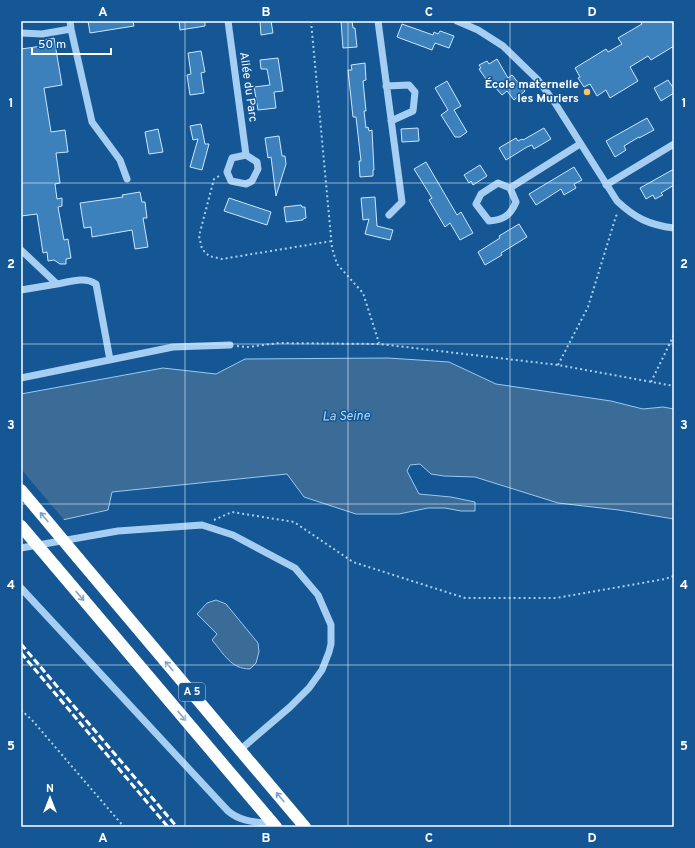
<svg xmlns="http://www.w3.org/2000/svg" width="695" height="848" font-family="Overpass,sans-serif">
<rect width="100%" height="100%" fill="#155795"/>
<!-- water -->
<path fill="#3b6b97" stroke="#97caf4" d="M388,358L449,362L496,384L611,401L643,409L663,407L674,409V519L619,510L558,503L475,477L444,476L431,474L420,464L410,465L407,471L419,494L451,497L475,502V511H461L445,508H428L399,514H356L304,497L287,474L112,492L108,510L21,529V394L163,368L216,374L245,359Z
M216,600L226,604L258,643L259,652L256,663L250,669C231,669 224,654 212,640L217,634L197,614L207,603Z"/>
<!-- pier -->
<path fill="#155795" d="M21,469L65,521L21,531Z"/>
<!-- building -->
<path fill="#3d81bc" stroke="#cce6fc" d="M88,21H133L134,26L90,33Z
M179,21H205V26L180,30Z
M260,21H271L273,33L261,35Z
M341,21H352L353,28H355L357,47L343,48Z
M640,21H671L674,26V46L651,60L648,56L630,67L638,81L610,98L606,90L597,96L590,84L584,87L578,78L580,77L575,68L606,49L608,52L622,44L618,38L642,24Z
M402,24L433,35L434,32L438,34L440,31L454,36L449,48L435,43L432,50L397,37Z
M54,38L62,85L44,88L51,132L65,130L68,152L56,153L60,183L55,184L57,199L62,198V206L58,207L64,240L68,239L71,258L66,259V264H60L54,260L48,261L47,252L43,253L37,214L21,216V49L42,46L41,41Z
M201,51L205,72L201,73L204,93L190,95L187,75L191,74L188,53Z
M278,58L283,91L274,92L276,108L258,110L254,87L270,85L267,69H261L260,60Z
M497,59L508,78L512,75L525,91L514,100L507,91L502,95L492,84L490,85L479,69L481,68L479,65L487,61L489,64Z
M365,63L366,80L363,81L366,111H364L366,128L368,127L369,131L372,130L374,170H373V176L360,177L359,161H361L356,117H353L348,70H352L351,65Z
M668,80L674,89V93L661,101L654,88Z
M447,81L461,106L454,110L467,132L460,137H455L441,115L448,110L435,88Z
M647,118L654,130L639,138V137L624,146L626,150L615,157L606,141Z
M201,124L205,144H209L202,170L190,167L198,139L193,140L190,126Z
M418,128L419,141L402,142L401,129Z
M544,128L551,139L534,149L532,145L527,147L506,160L499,148L516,138L518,141L522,139L523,140Z
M158,129L163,152L149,154L145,132Z
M279,136L282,156H285L286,164L276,196L271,157L268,158L265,138Z
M426,162L457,215L461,212L473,233L460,240L450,223L445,227L429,200L432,198L414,169Z
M480,165L487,176L473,185L471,181L469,183L464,175Z
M574,167L582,180L574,184L576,188L564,195L561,189L536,205L529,194Z
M674,169V185L661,193L663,195L655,199L653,195L646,199L640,188Z
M140,192L142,202H145L147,218H143L148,247L135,249L132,230L92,237L91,227L84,228L80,203L123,197L122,195Z
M375,197L377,226L393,230L390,240L365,234L369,219L363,220L361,198Z
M229,198L271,212L267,225L224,211Z
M301,205L302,207H305L306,218L303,219V220L286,222L284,207Z
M519,224L527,237L501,253L502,255L485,265L478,252L500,238L499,236Z"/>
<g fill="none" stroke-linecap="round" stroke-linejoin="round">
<!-- path -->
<path stroke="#a5cef2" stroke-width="2" stroke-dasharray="2 3" stroke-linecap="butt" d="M311,21L332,248L337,264L363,293L379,343
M219,176L214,179L199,236L202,249L209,256L222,259L332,241
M237,346L248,347L279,343L380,344L558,365L674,386
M558,365L588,307L616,216L619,213
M651,382L674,335
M214,520L232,512L294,522L353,562L465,598H556L665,579L674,576
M21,710L32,720L124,827"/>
<!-- minor -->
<path stroke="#a5cef2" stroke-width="7" d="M228,21L246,155
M378,21L402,202L389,215
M457,21L478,30L503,46L538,80L555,103L617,201C635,218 649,225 674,228
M71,29L92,122L120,160L127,179
M21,33L42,34L71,29L70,21
M386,86L409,85L415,92L413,111L391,121
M246,155L257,162L258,169L252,181L246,184L231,181L227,172L232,158Z
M498,183L510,188L516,202C510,216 503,220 489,221L476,204L481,194Z
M606,185L674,144
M510,188L580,144
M21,250L57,284L21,290
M57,284C69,282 85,276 96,284L110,360
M21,378L173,347L230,345
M21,548L118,531L202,525L233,535L295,568L318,595L331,625V644L329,652L322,670L309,688L290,707L240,750
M21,588L228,811C241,822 256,822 273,824"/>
<!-- highway -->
<path stroke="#fff" stroke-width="12" d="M78,558L305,827
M55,566L276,827"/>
<!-- rail -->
<path stroke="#fff" stroke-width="3" stroke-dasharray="7 3" stroke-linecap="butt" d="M21,644L177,827
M21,653L168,827"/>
<!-- highway-bridge -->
<path stroke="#fff" stroke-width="12" d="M21,490L78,558
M21,526L55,566"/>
</g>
<!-- one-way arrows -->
<defs><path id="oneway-shaft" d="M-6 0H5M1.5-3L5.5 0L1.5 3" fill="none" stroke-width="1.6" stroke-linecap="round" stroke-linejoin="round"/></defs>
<g stroke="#7ea3c5">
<use href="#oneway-shaft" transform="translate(44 517) rotate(-130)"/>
<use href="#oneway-shaft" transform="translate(80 596) rotate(50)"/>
<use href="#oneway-shaft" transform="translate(169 666) rotate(-130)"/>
<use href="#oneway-shaft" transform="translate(182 716) rotate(50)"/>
<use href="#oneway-shaft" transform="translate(280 797) rotate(-130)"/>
</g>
<!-- grid -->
<path fill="none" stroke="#fff" stroke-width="1" stroke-opacity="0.55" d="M185,21V827M348,21V827M510,21V827M21,183H674M21,344H674M21,504H674M21,665H674"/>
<!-- markers -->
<circle fill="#ffc565" stroke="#155795" stroke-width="1.5" cx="587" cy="92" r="4"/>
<g text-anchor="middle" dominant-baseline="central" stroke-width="3" stroke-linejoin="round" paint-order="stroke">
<!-- shield labels -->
<rect fill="#155795" stroke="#b9cddf" stroke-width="1" x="179" y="683" width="26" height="18" rx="3"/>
<g font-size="11" font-weight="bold" fill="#fff">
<text x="192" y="692">A 5</text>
</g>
<!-- poi labels -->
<g font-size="12" font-weight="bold" fill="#fff" stroke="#155795" text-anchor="end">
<text x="579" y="85">École maternelle<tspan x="579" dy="14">les Muriers</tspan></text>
</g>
<!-- street labels -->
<g font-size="12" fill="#fff" stroke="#155795">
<text transform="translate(248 87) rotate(82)">Allée du Parc</text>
</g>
<!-- water labels -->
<g font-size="13" font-style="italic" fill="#b1d8f8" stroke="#155795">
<text transform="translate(346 417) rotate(-1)">La Seine</text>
</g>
</g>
<!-- border -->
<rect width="695" height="848" fill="none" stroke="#155795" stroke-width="44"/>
<!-- north arrow -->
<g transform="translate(50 798)" stroke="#155795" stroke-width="3" paint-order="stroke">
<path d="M0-3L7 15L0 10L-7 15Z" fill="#ffffff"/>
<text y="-6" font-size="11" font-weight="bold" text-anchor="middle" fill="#ffffff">N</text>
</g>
<!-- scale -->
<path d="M32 48v6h79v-6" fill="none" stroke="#ffffff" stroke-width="2"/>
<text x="38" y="48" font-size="12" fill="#ffffff" stroke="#155795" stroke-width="3" paint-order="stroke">50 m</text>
<rect x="22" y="22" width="651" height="804" fill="none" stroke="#fff" stroke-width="1.5"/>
<g font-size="13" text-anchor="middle" font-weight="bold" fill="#fff">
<text x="103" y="16">A</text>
<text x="266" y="16">B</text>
<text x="429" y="16">C</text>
<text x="592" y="16">D</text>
<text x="11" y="107">1</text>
<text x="684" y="107">1</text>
<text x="11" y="268">2</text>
<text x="684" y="268">2</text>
<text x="11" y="429">3</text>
<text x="684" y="429">3</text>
<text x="11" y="589">4</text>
<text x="684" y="589">4</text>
<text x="11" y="750">5</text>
<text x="684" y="750">5</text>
<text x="103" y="842">A</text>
<text x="266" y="842">B</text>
<text x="429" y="842">C</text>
<text x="592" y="842">D</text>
</g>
</svg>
